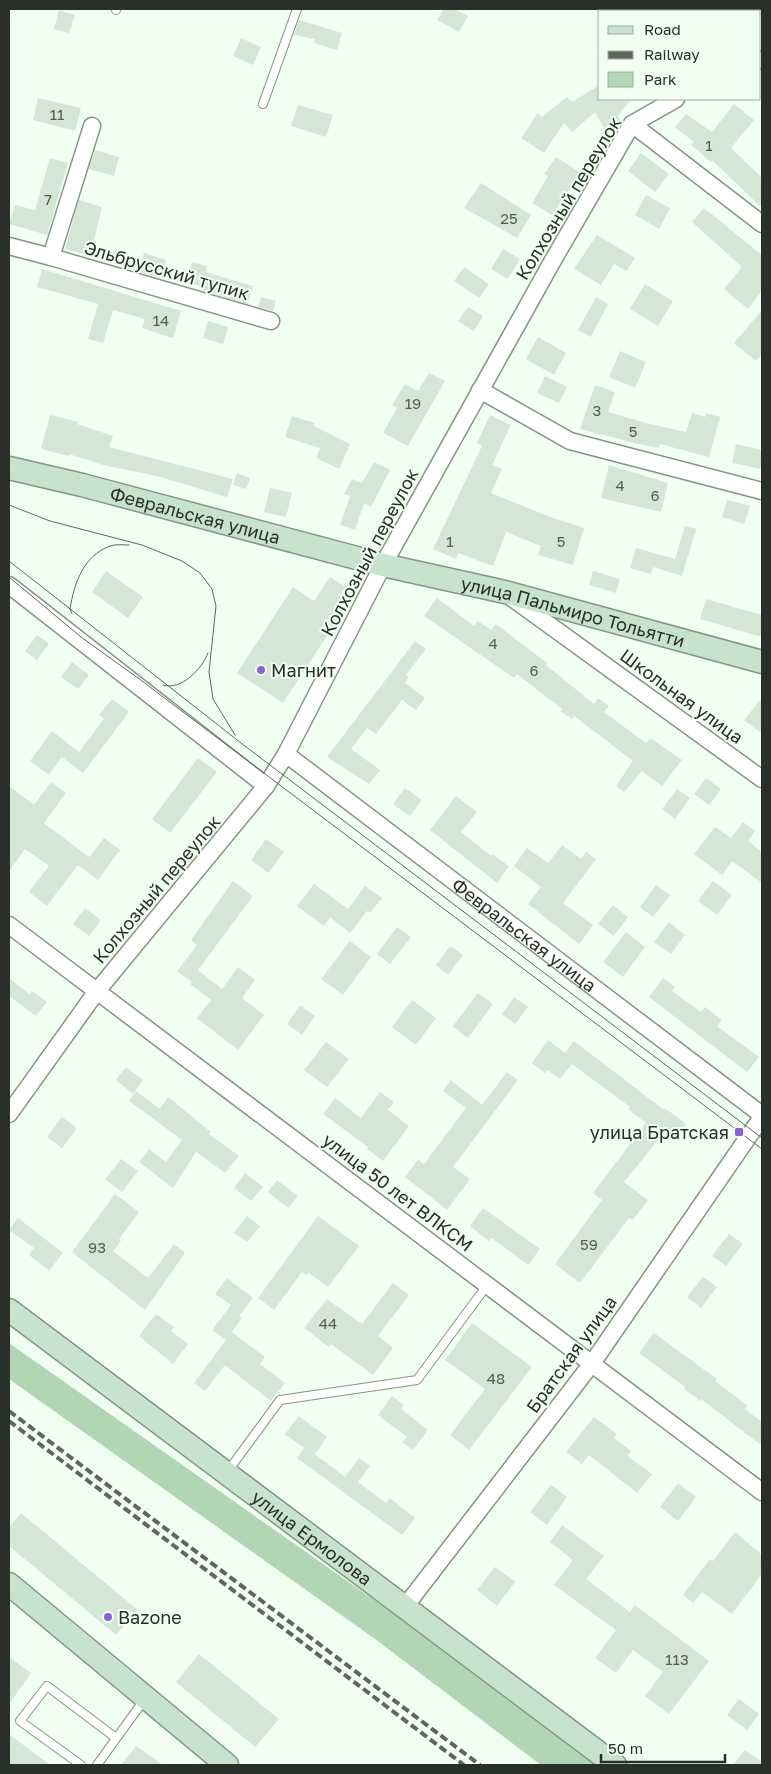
<svg xmlns="http://www.w3.org/2000/svg" width="771" height="1774" font-family="'Golos Text',sans-serif">
<rect width="100%" height="100%" fill="#f0fff1"/>
<!-- green -->
<path fill="#b2d5b4" d="M9,1343L387,1609L595,1765H541L375,1639L9,1379Z"/>
<!-- building -->
<path fill="#d4e6d5" d="M444,9H454L468,16L459,32L437,20Z
M59,10L75,15L69,33L54,29Z
M299,20L342,33L337,50L314,43L315,39L294,35Z
M241,38L261,47L253,65L233,56Z
M600,85V99H631L618,116L621,122L606,131L595,112L572,132L564,123L544,153L521,138L538,113L542,117L567,97L572,102Z
M38,98L81,108L75,131L33,120Z
M734,104L754,120L731,148L762,178V208L712,160L711,162L691,145L694,142L675,127L686,114L712,132Z
M298,105L333,115L326,137L291,126Z
M95,150L119,157L114,176L89,169Z
M641,153L669,174L655,192L628,171Z
M556,157L581,173L552,215L532,203L548,176L544,174Z
M50,158L68,163L47,235L9,224L15,205L35,210Z
M481,183L531,215L517,238L464,208Z
M646,195L670,208L659,229L635,215Z
M79,200L102,207L90,256L65,249Z
M704,208L762,255V291L748,309L724,289L742,267L692,222Z
M597,235L635,258L626,271L614,264L601,285L574,269Z
M503,249L520,259L508,279L491,269Z
M144,253L166,260L161,278L139,272Z
M192,262L207,266L206,272L253,286L248,304L202,290L203,287L186,282Z
M464,267L489,284L479,298L454,281Z
M42,269L181,311L173,338L142,328L145,319L113,310L103,343L88,339L98,304L37,287Z
M645,284L673,301L658,326L630,309Z
M261,297L276,301L273,311L258,307Z
M596,297L608,304L591,337L578,330Z
M468,307L483,316L474,331L458,321Z
M762,310V354L756,361L734,343Z
M208,321L228,327L223,344L203,338Z
M538,337L566,353L554,375L526,359Z
M620,351L646,362L635,388L609,377Z
M429,373L445,381L408,446L383,433L397,408L392,405L405,384L418,391Z
M545,376L567,387L559,403L537,393Z
M595,385L615,392L608,412L646,423L686,432L692,413L705,417L706,413L720,417L709,457L660,444L659,448L638,444L580,429Z
M50,415L78,422L77,424L113,436L109,447L233,479L227,497L157,476L103,465L69,454V456L41,449Z
M490,415L511,425L492,465L502,469L491,493L550,517L584,528L573,565L538,555L541,546L506,532L493,566L458,553L456,559L433,549L482,446L477,443Z
M292,416L315,423L314,426L350,444L339,469L316,458L320,448L285,437Z
M736,444L762,450V469L732,463Z
M374,462L390,470L371,507L364,503L355,530L340,525L350,496L344,494L352,479L362,483Z
M609,465L668,483L661,512L601,498Z
M237,473L250,478L246,489L233,485Z
M270,488L292,493L286,517L264,512Z
M727,500L750,506L744,524L722,517Z
M685,526L696,529L682,576L653,567L651,574L630,568L636,548L675,559Z
M106,571L143,597L128,618L92,592Z
M593,571L620,579L616,593L589,585Z
M330,577L355,593L283,703L237,673L293,587L314,601Z
M437,598L474,626L478,621L491,630L496,624L547,663L546,665L594,704L598,698L609,706L604,712L646,743L650,738L682,760L662,786L642,771L624,792L616,786L633,761L574,716L572,719L560,711L562,709L517,674L514,678L424,616Z
M706,599L762,615V637L700,619Z
M37,635L49,644L37,660L25,651Z
M415,641L426,649L406,675L409,677L405,683L425,698L416,710L402,700L376,734L367,728L351,749L380,770L369,784L327,757Z
M72,662L89,675L78,689L61,677Z
M762,698V734L744,720Z
M112,699L129,712L83,773L62,757L49,775L30,761L52,731L79,752L104,719L99,715Z
M198,758L217,772L170,833L152,819Z
M706,778L721,789L709,805L694,794Z
M51,782L66,793L44,823L89,857L104,838L120,850L98,880L78,865L47,906L29,892L49,866L25,849L9,871V786L34,805Z
M405,788L422,800L410,816L393,804Z
M677,789L690,798L675,819L662,809Z
M456,796L477,812L461,832L491,856L492,854L509,866L497,883L430,830Z
M743,822L755,831L748,841L762,852V883L732,861L722,875L694,854L715,827L731,838Z
M266,839L284,852L268,873L251,860Z
M562,845L581,859L586,852L596,859L563,903L593,925L579,944L528,904L541,887L514,866L527,848L548,863Z
M233,881L253,896L198,970L222,989L238,967L255,980L242,998L264,1015L238,1050L197,1018L211,1000L190,984L192,982L177,971L197,945L191,940Z
M713,881L732,895L717,915L698,901Z
M314,884L348,909L365,886L382,898L370,913L367,911L350,933L330,917L324,926L297,906Z
M656,885L670,895L653,917L640,907Z
M613,905L628,917L614,936L598,924Z
M85,908L101,920L89,936L73,924Z
M669,922L685,935L671,954L654,942Z
M397,927L411,937L390,964L377,954Z
M626,932L645,947L623,977L603,962Z
M350,941L371,957L343,995L321,979Z
M450,946L463,955L448,975L436,965Z
M9,978L29,994L32,991L47,1002L36,1016L9,996Z
M663,978L675,987L672,991L701,1012L705,1007L722,1020L717,1026L759,1057L747,1072L649,997Z
M478,993L493,1004L468,1038L453,1026Z
M514,997L528,1007L515,1024L502,1014Z
M412,1000L436,1018L416,1045L392,1027Z
M300,1005L315,1016L302,1035L287,1024Z
M548,1040L565,1053L574,1041L664,1110L665,1108L686,1124L676,1136L667,1129L624,1182L648,1200L633,1220L629,1218L580,1283L555,1264L602,1200L593,1193L646,1123L628,1109L630,1107L572,1064L560,1079L547,1070L545,1073L532,1063Z
M326,1042L349,1059L327,1087L304,1070Z
M126,1067L143,1080L133,1094L116,1080Z
M507,1072L518,1080L453,1167L470,1179L447,1210L405,1177L418,1160L424,1164L466,1108L443,1091L451,1080L482,1105Z
M136,1091L160,1109L168,1097L211,1132L209,1134L239,1156L225,1173L196,1152L173,1188L139,1162L149,1149L166,1162L182,1140L129,1101Z
M380,1092L394,1102L388,1110L409,1126L383,1161L367,1149L368,1147L323,1114L335,1098L361,1118Z
M62,1117L77,1128L62,1148L47,1137Z
M121,1159L138,1171L122,1192L105,1179Z
M245,1173L263,1187L251,1201L234,1188Z
M277,1180L298,1196L288,1208L268,1192Z
M115,1194L139,1212L119,1239L121,1241L113,1251L148,1278L174,1244L185,1253L145,1310L72,1252Z
M483,1208L540,1249L528,1265L492,1238L489,1241L470,1226Z
M247,1216L260,1226L247,1242L234,1233Z
M318,1216L359,1246L328,1287L309,1273L306,1275L302,1272L274,1310L258,1298Z
M18,1218L63,1253L49,1271L29,1255L34,1248L9,1230Z
M729,1234L743,1244L726,1266L712,1256Z
M703,1277L717,1287L701,1308L687,1297Z
M227,1278L253,1298L239,1316L242,1318L226,1340L212,1330L231,1305L215,1294Z
M393,1283L409,1295L378,1336L393,1348L373,1375L331,1344L329,1347L304,1328L327,1299L362,1324Z
M156,1314L174,1327L171,1331L188,1344L173,1364L139,1336Z
M472,1323L532,1367L469,1450L450,1435L485,1389L445,1360Z
M232,1332L265,1357L260,1364L285,1383L271,1401L225,1365L205,1391L194,1383Z
M654,1333L717,1379L715,1381L748,1406L745,1409L762,1422V1446L701,1399L700,1401L684,1389L685,1387L639,1353Z
M392,1396L404,1405L401,1409L428,1430L413,1450L402,1442L407,1437L378,1415Z
M299,1416L327,1437L315,1454L345,1477L359,1458L370,1466L358,1482L386,1503L390,1498L415,1518L402,1535L297,1458L304,1448L285,1434Z
M594,1417L617,1434L614,1438L631,1451L627,1456L652,1474L637,1493L589,1455L582,1464L566,1452Z
M678,1483L696,1497L678,1521L660,1507Z
M551,1485L567,1497L547,1525L530,1512Z
M21,1513L138,1610L116,1635L9,1546V1527Z
M562,1525L604,1556L586,1579L630,1612L635,1605L709,1661L669,1714L645,1696L663,1672L633,1650L616,1673L595,1658L616,1630L554,1585L573,1560L550,1542Z
M735,1532L762,1555V1574L732,1614L702,1592L693,1603L683,1595L710,1559L713,1561Z
M495,1567L515,1582L497,1606L477,1590Z
M199,1654L279,1719L255,1747L176,1682Z
M9,1657L31,1673L9,1704Z
M739,1699L759,1714L747,1730L727,1715Z
M9,1734L50,1765H9Z
M136,1746L163,1765H121Z
M745,1750L762,1762V1765H733Z"/>
<g fill="none" stroke-linecap="round" stroke-linejoin="round">
<defs>
<path id="lane" d="M116,10V9
M263,104L297,9
M228,1471L280,1400L417,1380L488,1284
M81,1765L20,1721L47,1686L116,1738
M97,1765L144,1700"/>
<g id="street">
<path d="M760,60H762"/>
<path d="M632,124L762,224"/>
<path d="M9,246L51,257L271,321"/>
<path d="M51,257L92,126"/>
<path d="M480,390L570,441L762,491"/>
<path d="M9,585L266,786"/>
<path d="M512,598L762,779"/>
<path id="s1" d="M286,754L762,1115"/>
<path d="M9,925L762,1492"/>
<path d="M9,1114L97,991L266,786L286,754L383,565L552,262L632,124L676,99"/>
<path d="M404,1608L593,1362L762,1117"/>
</g>
<g id="secondary">
<path id="s2" d="M9,468L82,485L383,565L505,592L762,662"/>
<path id="s3" d="M9,1310L615,1765"/>
<path d="M9,1584L227,1765"/>
</g>
</defs>
<!-- lane casing -->
<use href="#lane" stroke="#849585" stroke-width="10"/>
<!-- street casing -->
<use href="#street" stroke="#849585" stroke-width="19"/>
<!-- secondary casing -->
<use href="#secondary" stroke="#849585" stroke-width="25"/>
<!-- lane -->
<use href="#lane" stroke="#fff" stroke-width="8"/>
<!-- street -->
<use href="#street" stroke="#fff" stroke-width="16"/>
<!-- secondary -->
<use href="#secondary" stroke="#c8e3cc" stroke-width="22"/>
<!-- tram -->
<path stroke="#5e665e" stroke-width="1" d="M9,505L50,521L142,545L182,561L200,573L212,589L216,606L209,672L213,699L235,735
M9,561L241,743L762,1138
M9,577L81,637L138,678L762,1149
M72,614L70,609C74,584 83,556 110,546C115,544 123,545 129,545
M163,685C181,691 202,669 208,653"/>
<!-- rail -->
<path stroke="#5e665e" stroke-width="4" stroke-dasharray="8 4" stroke-linecap="butt" d="M9,1411L480,1765
M9,1421L464,1765"/>
</g>
<!-- markers -->
<g fill="#8b60da" stroke="#f0fff1" stroke-width="2">
<circle cx="261" cy="670" r="5"/>
<rect x="734" y="1127" width="10" height="10" rx="2.5"/>
<circle cx="108" cy="1617" r="5"/>
</g>
<g text-anchor="middle" dominant-baseline="central" stroke-width="4" stroke-linejoin="round" paint-order="stroke">
<!-- number labels -->
<g font-size="15" fill="#545d54">
<text x="57" y="114">11</text>
<text x="709" y="145">1</text>
<text x="48" y="199">7</text>
<text x="509" y="218">25</text>
<text x="161" y="320">14</text>
<text x="413" y="403">19</text>
<text x="597" y="410">3</text>
<text x="633" y="431">5</text>
<text x="620" y="485">4</text>
<text x="655" y="495">6</text>
<text x="450" y="541">1</text>
<text x="561" y="541">5</text>
<text x="493" y="643">4</text>
<text x="534" y="670">6</text>
<text x="589" y="1244">59</text>
<text x="97" y="1247">93</text>
<text x="328" y="1323">44</text>
<text x="496" y="1378">48</text>
<text x="677" y="1659">113</text>
</g>
<!-- street labels -->
<g font-size="18" fill="#292f29" stroke="#f0fff1">
<text transform="translate(568 198) rotate(-59)">Колхозный переулок</text>
<text transform="translate(167 270) rotate(16)">Эльбрусский тупик</text>
<text stroke="none"><textPath href="#s2" startOffset="192">Февральская улица</textPath></text>
<text transform="translate(369 552) rotate(-62)">Колхозный переулок</text>
<text stroke="none"><textPath href="#s2" startOffset="582">улица Пальмиро Тольятти</textPath></text>
<text transform="translate(682 696) rotate(36)">Школьная улица</text>
<text transform="translate(156 889) rotate(-50)">Колхозный переулок</text>
<text stroke="none"><textPath href="#s1" startOffset="299">Февральская улица</textPath></text>
<text transform="translate(398 1192) rotate(37)">улица 50 лет ВЛКСМ</text>
<text transform="translate(571 1354) rotate(-54)">Братская улица</text>
<text stroke="none"><textPath href="#s3" startOffset="379">улица Ермолова</textPath></text>
</g>
<!-- poi labels -->
<g font-size="18" fill="#292f29" stroke="#f0fff1" text-anchor="start">
<text x="271" y="670">Магнит</text>
<text x="729" y="1132" text-anchor="end">улица Братская</text>
<text x="118" y="1617">Bazone</text>
</g>
</g>
<!-- border -->
<rect width="771" height="1774" fill="none" stroke="#292f29" stroke-width="20"/>
<!-- legend -->
<rect x="598" y="10" width="162" height="90" fill="#f0fff1" stroke="#a0aca1"/>
<rect x="608" y="26" width="25" height="8" fill="#c8e3cc" stroke="#a0aca1"/>
<text x="644" y="35" font-size="15" fill="#292f29">Road</text>
<rect x="608" y="51" width="25" height="8" fill="#5e665e" stroke="#a0aca1"/>
<text x="644" y="60" font-size="15" fill="#292f29">Railway</text>
<rect x="608" y="72" width="25" height="15" fill="#b2d5b4" stroke="#a0aca1"/>
<text x="644" y="85" font-size="15" fill="#292f29">Park</text>
<!-- scale -->
<path d="M601 1754v8h124v-8" fill="none" stroke="#292f29" stroke-width="2.5"/>
<text x="608" y="1754" font-size="15" fill="#292f29" stroke="#f0fff1" stroke-width="4" paint-order="stroke">50 m</text>
</svg>
